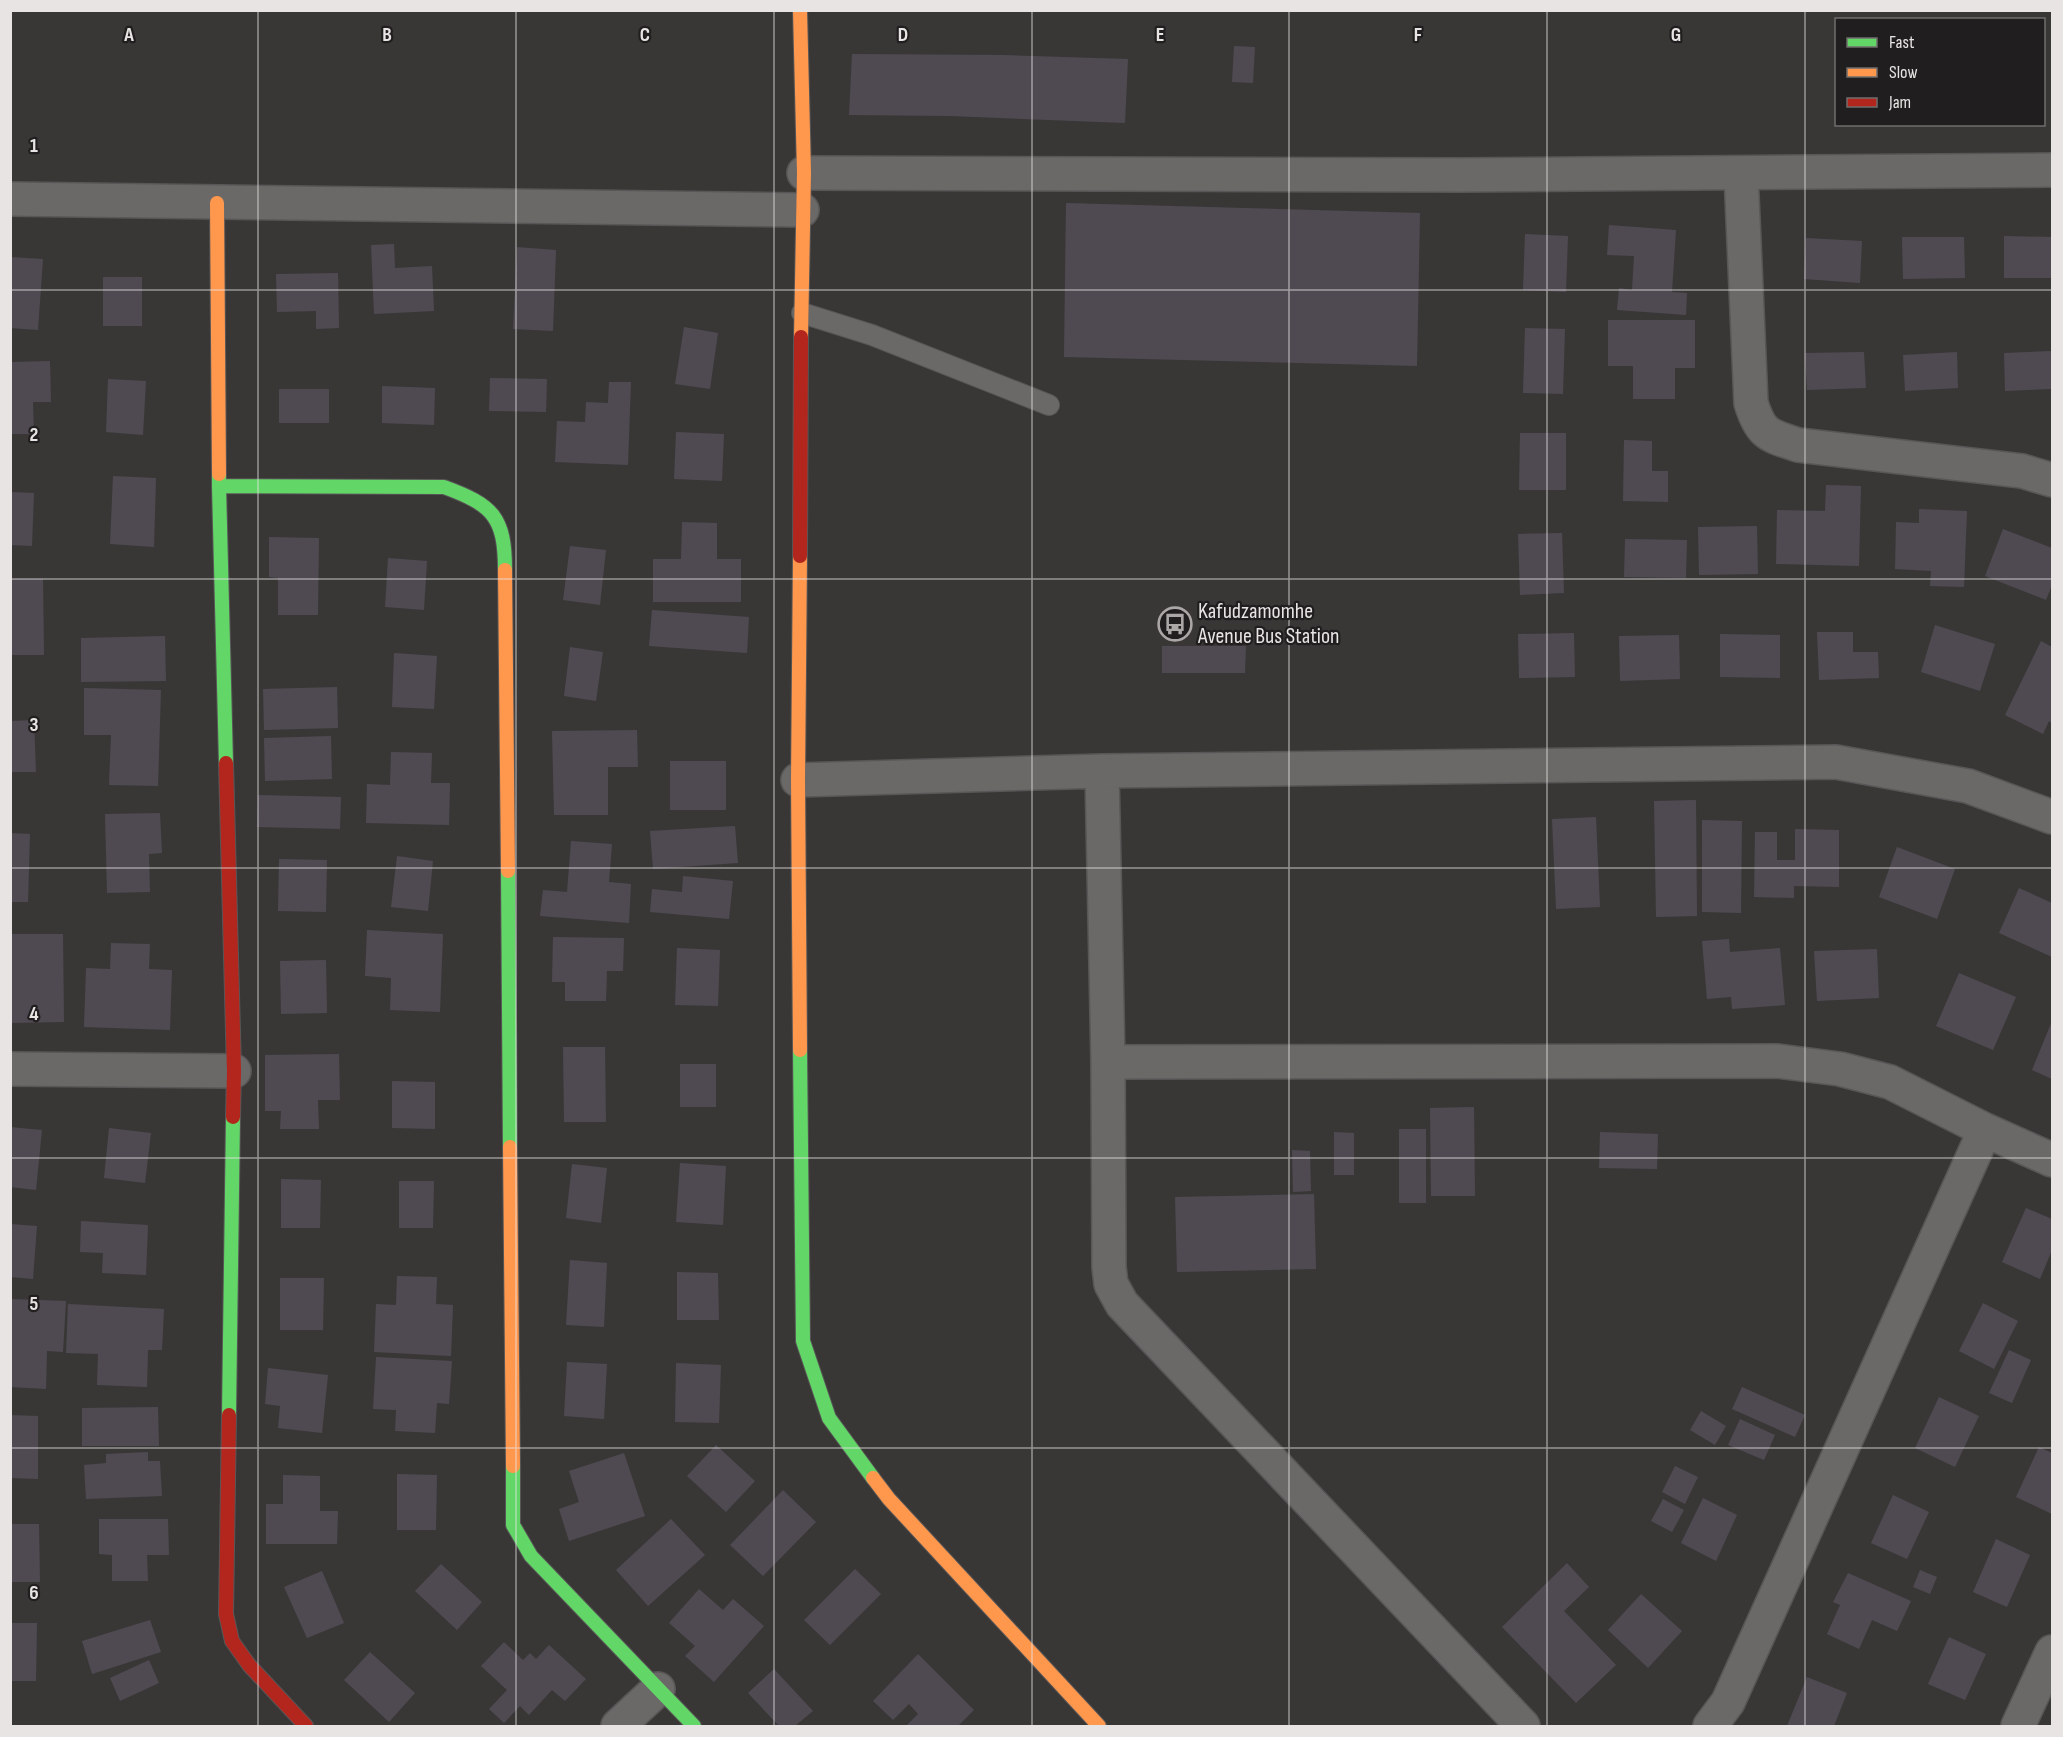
<svg xmlns="http://www.w3.org/2000/svg" width="2063" height="1737" font-family="'Sofia Sans Condensed',sans-serif">
<rect width="100%" height="100%" fill="#393736"/>
<!-- building -->
<path fill="#4f4a52" d="M1234,46L1255,47L1253,83L1232,82Z
M852,54L1003,55L1128,59L1125,123L950,116L849,115Z
M1066,203L1420,213L1417,366L1064,357Z
M1609,225L1676,230L1672,292L1687,293L1686,315L1617,310L1619,288L1632,290L1634,256L1607,255Z
M1525,234L1568,236L1566,292L1523,290Z
M2004,236L2052,237V278H2004Z
M1902,237H1964L1965,278L1903,279Z
M1806,238L1862,241L1860,283L1804,279Z
M394,244L395,268L432,266L434,311L374,314L371,245Z
M517,247L556,250L553,331L513,329Z
M10,257L43,259L38,330L10,328Z
M338,273L339,328L316,329V311L277,312L276,274Z
M103,277H142V326H103Z
M1608,320H1695V368H1675V399H1633V366H1608Z
M684,327L718,333L710,389L675,384Z
M1525,328L1565,329L1563,394L1523,393Z
M2052,351V389L2005,391L2004,353Z
M1864,352L1866,388L1807,390L1805,353Z
M1957,352L1958,388L1905,391L1903,355Z
M50,361L51,402H33L34,434H10V362Z
M490,378L547,379L546,412L489,411Z
M108,379L146,381L143,435L106,432Z
M609,382H631L628,465L555,462L557,421L585,422L586,402L608,403Z
M382,386L435,388L434,425L382,423Z
M279,389H329V423H279Z
M676,432L724,434L722,481L674,479Z
M1520,433H1566V490H1519Z
M1624,440L1652,441V471H1668V502L1623,501Z
M113,476L156,478L154,547L110,544Z
M1826,485L1861,486L1859,566L1776,564L1777,510L1825,511Z
M10,492L34,493L32,546L10,545Z
M1919,509L1967,511L1964,587L1930,586L1931,571L1895,569L1896,522L1919,523Z
M682,522L717,523V559H741V602H653V559H681Z
M1757,526L1758,574L1699,575L1698,527Z
M2003,529L2052,548V585L2046,600L1985,576Z
M1562,533L1564,593L1520,595L1518,534Z
M269,537L319,538L318,615H278V578L269,577Z
M1625,539L1687,540L1686,578L1624,577Z
M570,546L606,550L600,605L563,600Z
M388,558L427,561L424,610L385,607Z
M10,579H43L44,655H10Z
M652,610L749,617L747,653L649,646Z
M1935,625L1995,644L1980,691L1921,672Z
M1817,632H1853V652H1878L1879,678L1819,680Z
M1574,633L1575,677L1519,678L1518,634Z
M1720,634L1780,635V678L1720,677Z
M1679,635L1680,679L1620,681L1619,636Z
M165,636L166,681L81,682V638Z
M2041,641L2052,647V723L2049,721L2043,734L2005,715Z
M1162,646H1246L1245,673H1162Z
M570,647L603,652L596,701L564,696Z
M394,653L437,656L434,709L392,707Z
M337,687L338,728L264,730L263,689Z
M84,688L161,690L158,786L109,785L111,735H84Z
M34,720L36,772H10V721Z
M637,730L638,767H608V815H554L552,731Z
M331,736L332,779L265,781L264,738Z
M391,752L432,753L431,783H450L449,825L366,823L367,784L390,785Z
M670,761H726V810H670Z
M258,795L341,797L340,829L257,827Z
M1696,800L1697,916L1656,917L1654,801Z
M160,813L162,853L149,854L150,892L107,893L105,814Z
M1596,817L1600,907L1556,909L1552,819Z
M1702,820L1742,821L1741,913L1702,912Z
M735,826L738,863L653,869L650,831Z
M1795,829L1839,830V887L1794,886V898L1754,897L1755,832H1777V860H1795Z
M10,833L30,834L28,902H10Z
M571,841L612,844L609,882L631,884L629,923L540,916L543,890L567,892Z
M1897,847L1955,869L1937,919L1879,897Z
M397,856L433,861L428,911L391,907Z
M279,859L327,860L326,912L278,911Z
M683,876L733,881L729,919L650,912L652,889L682,892Z
M2019,888L2052,903V957L1999,933Z
M367,930L443,934L440,1012L390,1010L391,978L365,976Z
M10,934H63L64,1022L10,1023Z
M553,937L624,938L623,971H607L606,1001H565V982H552Z
M1729,939L1730,952L1780,948L1785,1005L1732,1009L1731,997L1707,999L1702,941Z
M111,943L150,944L149,969L172,970L170,1030L84,1027L86,968L110,969Z
M677,948L720,950L718,1006L675,1005Z
M1877,949L1879,998L1817,1001L1814,951Z
M326,960L327,1013L281,1014L280,961Z
M1959,973L2016,997L1993,1050L1936,1026Z
M2052,1021V1079L2032,1070Z
M563,1047H605L606,1122H564Z
M339,1054L340,1100H318L319,1129H280L281,1111H265V1055Z
M680,1064H716V1107H680Z
M392,1081L435,1082V1129L392,1128Z
M1474,1107L1475,1196H1431L1430,1108Z
M10,1127L42,1130L36,1190L10,1187Z
M109,1128L151,1133L145,1183L104,1178Z
M1399,1129H1426V1203H1399Z
M1334,1132L1354,1133V1175H1334Z
M1600,1132L1658,1134L1657,1169L1599,1168Z
M1292,1150L1310,1151L1311,1191L1293,1192Z
M680,1163L726,1166L723,1225L676,1222Z
M572,1164L607,1168L601,1223L566,1218Z
M281,1179L321,1180L320,1228H281Z
M399,1181H434L433,1228H399Z
M1314,1194L1316,1269L1177,1272L1175,1197Z
M2026,1208L2052,1219V1250L2040,1279L2002,1262Z
M81,1221L148,1225L146,1275L102,1273L103,1253L80,1252Z
M10,1224L37,1226L33,1279L10,1277Z
M570,1260L607,1263L604,1327L566,1325Z
M677,1272L718,1273L719,1320H677Z
M397,1276L437,1277L436,1304L453,1305L451,1356L374,1352L376,1304L396,1305Z
M280,1278H324L323,1330H280Z
M10,1299L66,1301L63,1352L47,1351L46,1389L10,1387Z
M1983,1303L2018,1321L1994,1369L1959,1351Z
M68,1304L164,1309L162,1350H148L147,1387L97,1385L98,1354L66,1353Z
M2009,1350L2031,1360L2012,1403L1989,1393Z
M376,1357L452,1361L449,1404L437,1403L435,1433L395,1431L396,1410L373,1409Z
M567,1362L607,1364L604,1419L564,1416Z
M676,1363L721,1365L719,1423L675,1422Z
M268,1368L328,1375L322,1433L278,1428L280,1406L265,1404Z
M1742,1387L1805,1415L1795,1437L1732,1409Z
M1939,1397L1979,1416L1955,1467L1915,1448Z
M158,1407L159,1446H82V1408Z
M1701,1411L1726,1426L1715,1445L1690,1430Z
M10,1415L38,1416V1479L10,1478Z
M1740,1419L1775,1435L1764,1460L1728,1445Z
M716,1445L755,1481L726,1512L687,1476Z
M2039,1447L2052,1453V1514L2016,1497Z
M148,1452V1461H160L162,1496L86,1499L84,1465L106,1463V1454Z
M624,1453L645,1516L569,1541L559,1509L579,1502L569,1471Z
M1675,1466L1698,1477L1685,1504L1662,1492Z
M397,1474L437,1475L436,1530H397Z
M283,1475L320,1476V1511H338L337,1544H266V1504H283Z
M783,1490L816,1522L763,1576L730,1545Z
M1893,1495L1929,1512L1907,1559L1871,1543Z
M1703,1498L1737,1515L1716,1561L1681,1543Z
M1663,1499L1684,1510L1672,1532L1651,1521Z
M99,1519H168L169,1555H147L148,1581H112V1555L99,1554Z
M671,1519L705,1555L648,1606L616,1570Z
M10,1524H39L40,1582H10Z
M1996,1539L2030,1555L2007,1607L1973,1592Z
M1567,1563L1589,1587L1564,1611L1616,1665L1576,1703L1502,1627Z
M441,1564L482,1602L457,1630L415,1591Z
M855,1569L881,1594L830,1645L804,1620Z
M1920,1570L1937,1577L1930,1594L1913,1587Z
M322,1571L344,1623L307,1638L284,1587Z
M1848,1573L1911,1601L1897,1631L1872,1620L1859,1649L1827,1634L1840,1605L1833,1602Z
M699,1589L723,1610L733,1599L764,1626L714,1682L685,1656L695,1646L669,1623Z
M1641,1594L1682,1631L1648,1668L1608,1630Z
M150,1620L161,1652L92,1674L82,1641Z
M10,1623H37L36,1681H10Z
M1949,1637L1986,1654L1965,1700L1928,1684Z
M504,1642L523,1660L530,1653L536,1659L549,1645L586,1679L565,1701L552,1690L529,1715L520,1706L504,1723L489,1709L507,1690L481,1666Z
M370,1652L415,1693L389,1722L344,1680Z
M918,1654L974,1710L958,1726H906L918,1714L909,1704L893,1720L873,1701Z
M149,1660L159,1683L120,1701L110,1678Z
M774,1669L813,1711L795,1726H779L748,1693Z
M1807,1677L1847,1693L1834,1726H1787Z"/>
<g fill="none" stroke-linecap="round" stroke-linejoin="round">
<defs>
<path id="lane" d="M802,313L872,335L1049,405"/>
<path id="street" d="M804,173L1461,175L2052,170
M1741,173L1751,403C1761,435 1768,435 1798,445L2022,471L2052,480
M10,199L802,210
M1102,771L1108,1062L1109,1267L1111,1284L1122,1304L1523,1726
M798,780L1102,771L1836,762L1968,786L2052,817
M1108,1062L1778,1061L1840,1069L1890,1082L1985,1130L2052,1160
M10,1069L234,1071
M618,1726L658,1689
M1710,1726L1728,1702L1985,1130
M2018,1726L2052,1652"/>
<path id="fast" d="M219,474V486L444,487C493,505 505,517 505,570
M219,486L226,763
M508,871L510,1147
M800,1050L803,1341L829,1418L873,1478
M229,1415L233,1117
M513,1466V1525L531,1556L694,1726"/>
<path id="slow" d="M800,10L804,173L801,337
M217,203L219,474
M800,556L798,780L800,1050
M505,570L508,871
M510,1147L513,1466
M873,1478L889,1499L1099,1726"/>
<path id="jam" d="M800,556L801,337
M226,763L234,1071L233,1117
M229,1415L226,1614L232,1641L249,1665L306,1726"/>
</defs>
<!-- lane casing -->
<use href="#lane" stroke="#585656" stroke-width="22"/>
<!-- street casing -->
<use href="#street" stroke="#585656" stroke-width="36"/>
<!-- fast casing -->
<use href="#fast" stroke="#585656" stroke-width="16"/>
<!-- slow casing -->
<use href="#slow" stroke="#585656" stroke-width="16"/>
<!-- jam casing -->
<use href="#jam" stroke="#585656" stroke-width="16"/>
<!-- lane -->
<use href="#lane" stroke="#6b6868" stroke-width="20"/>
<!-- street -->
<use href="#street" stroke="#6b6868" stroke-width="33"/>
<!-- fast -->
<use href="#fast" stroke="#63d668" stroke-width="14"/>
<!-- slow -->
<use href="#slow" stroke="#ff974d" stroke-width="14"/>
<!-- jam -->
<use href="#jam" stroke="#b3261e" stroke-width="14"/>
</g>
<!-- grid -->
<path fill="none" stroke="#e7e4e3" stroke-width="1.5" stroke-opacity="0.55" d="M258,10V1726M516,10V1726M774,10V1726M1032,10V1726M1289,10V1726M1547,10V1726M1805,10V1726M10,290H2052M10,579H2052M10,868H2052M10,1158H2052M10,1448H2052"/>
<!-- icons -->
<defs>
<symbol id="bus-ring" viewBox="-11 -11 22 22"><circle r="9.5" fill="#201e1e" stroke="#aaa7a6" stroke-width="1.5"/><path d="M-5-6H5V4H4V6H2V4H-2V6H-4V4H-5ZM-3.5-4V0h7V-4ZM-3.5 1.2v1.5H-2V1.2ZM2 1.2v1.5H3.5V1.2Z" fill="#aaa7a6"/></symbol>
</defs>
<g fill-rule="evenodd">
<use href="#bus-ring" x="1156" y="605" width="38" height="38"/>
</g>
<g text-anchor="middle" dominant-baseline="central" stroke-width="4.5" stroke-linejoin="round" paint-order="stroke">
<!-- poi labels -->
<g font-size="22" fill="#e7e4e3" stroke="#201e1e" text-anchor="start">
<text x="1198" y="611">Kafudzamomhe<tspan x="1198" dy="25">Avenue Bus Station</tspan></text>
</g>
</g>
<g font-size="20" text-anchor="middle" font-weight="bold" fill="#e7e4e3" stroke="#201e1e" stroke-width="4.5" stroke-linejoin="round" paint-order="stroke">
<text x="129" y="41">A</text>
<text x="387" y="41">B</text>
<text x="645" y="41">C</text>
<text x="903" y="41">D</text>
<text x="1160" y="41">E</text>
<text x="1418" y="41">F</text>
<text x="1676" y="41">G</text>
<text x="34" y="152">1</text>
<text x="34" y="441">2</text>
<text x="34" y="731">3</text>
<text x="34" y="1020">4</text>
<text x="34" y="1310">5</text>
<text x="34" y="1599">6</text>
</g>
<!-- border -->
<rect width="2063" height="1737" fill="none" stroke="#e7e4e3" stroke-width="24"/>
<!-- legend -->
<rect x="1835" y="18" width="210" height="108" fill="#201e1e" stroke="#706d6d" stroke-width="1.5"/>
<rect x="1847" y="38" width="30" height="9" fill="#63d668" stroke="#706d6d" stroke-width="1.5"/>
<text x="1889" y="48" font-size="18" fill="#e7e4e3">Fast</text>
<rect x="1847" y="68" width="30" height="9" fill="#ff974d" stroke="#706d6d" stroke-width="1.5"/>
<text x="1889" y="78" font-size="18" fill="#e7e4e3">Slow</text>
<rect x="1847" y="98" width="30" height="9" fill="#b3261e" stroke="#706d6d" stroke-width="1.5"/>
<text x="1889" y="108" font-size="18" fill="#e7e4e3">Jam</text>
</svg>
